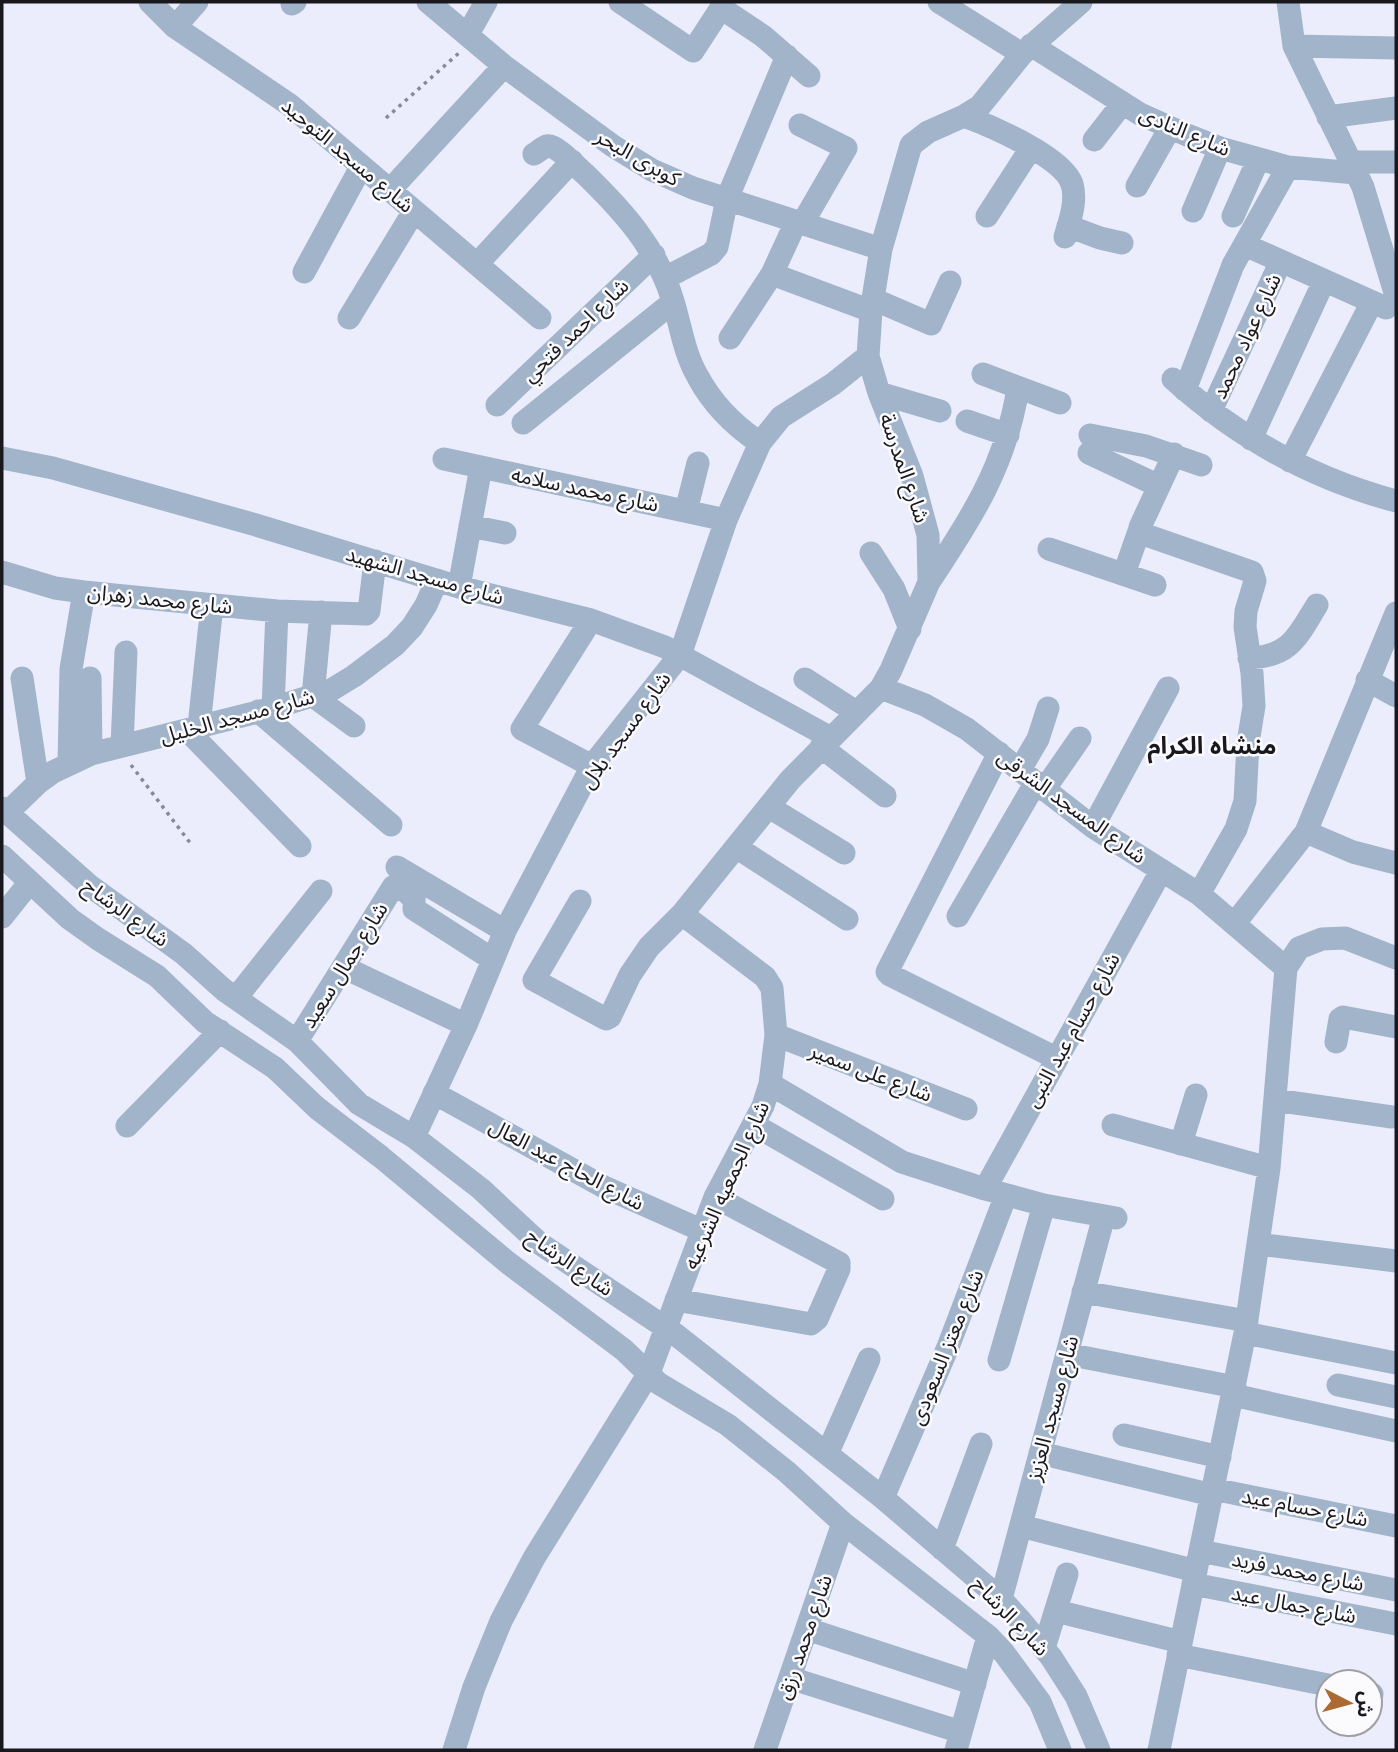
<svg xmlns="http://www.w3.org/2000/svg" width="1398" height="1752" font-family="Montserrat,'Noto Sans Arabic',sans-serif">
<rect width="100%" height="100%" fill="#ebedfc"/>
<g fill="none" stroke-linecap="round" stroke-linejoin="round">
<!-- path -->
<path stroke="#888993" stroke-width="3.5" stroke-dasharray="3.5 5" stroke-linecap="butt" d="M386,118L460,52
M131,765L191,844"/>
<!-- minor -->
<path stroke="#a2b4c9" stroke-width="23" d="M150,2L175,27L290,105L540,318
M428,2L504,66L613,146L652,170L693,188L881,249
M620,2L693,51L721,8L763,36L809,76
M939,2L1022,54
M1288,2L1294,46L1363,187L1396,296
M292,4L295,2
M175,27L197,2
M468,34L486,2
M1031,45L1140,114L1187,135L1220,148L1288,167L1356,173
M1294,46L1396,48
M964,116C991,126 1063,157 1072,184C1077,201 1070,220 1065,237
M1328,117L1396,108
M800,125L846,148L802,224
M1094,140L1122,104
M534,154C538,152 543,147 547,146C555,143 578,168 585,174C623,211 657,248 673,301C681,327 684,353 698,377C713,405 733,425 760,443
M1352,162H1396
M1137,186L1170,128
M390,190L504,66
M1193,211L1220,148
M987,216L1031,148
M1233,216L1258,160
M1068,226L1100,238L1122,243
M1245,245L1386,308
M477,264L572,161
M304,272L361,167
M772,274L871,311
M665,278L711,254L717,247L727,199L787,56
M873,299L931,324L950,282
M349,318L414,211
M730,338L772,274L796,222
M983,374L1060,403
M1173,379C1237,437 1313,479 1396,501
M1185,390L1233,265L1288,167
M879,393L940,411
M497,405L654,255
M1211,411L1281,261
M967,421L1008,435
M523,423L673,302
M1090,435L1146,446L1201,465
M1251,439L1324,281
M1089,453L1159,486
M1174,454L1140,527V533L1252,572L1255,581L1246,611L1245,627L1252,673L1254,706L1248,743L1245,801L1236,829L1199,894
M2,458L53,468L256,525L459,587L591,620L665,647L831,738
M444,459L726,520
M1290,461L1372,302
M686,511L698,463
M470,526L505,533
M1049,549L1155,585
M871,553L894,589L910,629
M2,572L55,588L84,592L277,611L366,614L369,611L375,561
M1124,574L1139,531
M929,582C971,519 1006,465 1018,388
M459,587L481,467
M321,612L313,696L354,726
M591,620L522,729L592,766
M1249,658C1291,656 1297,637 1317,605
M22,678L38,783
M90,678L91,754
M805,679L856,712
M1367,680L1396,696
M881,688L925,705L967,729L1093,827L1199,894L1286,968
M273,708L277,611
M258,711L391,825
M199,726L212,605
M187,730L300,846
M122,746L126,652
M821,747L885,796
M999,753L887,972L890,975L1056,1058
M69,763L71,669L84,592
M1021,768L1038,739L1048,708
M1044,790L1080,738
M769,807L844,853
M2,808L90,886L184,954L224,990L297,1041L359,1104L414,1137L481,1189L539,1243L675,1334L883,1498L1001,1599L1021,1621L1051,1657L1076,1696L1099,1750
M8,812L38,783L53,772L91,754L273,708L331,690L354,676L395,645L412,627L426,605L437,580
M1093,827L1168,688
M1306,832L1353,852L1396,863
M736,847L847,919
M2,856L70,919L98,939L157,976L205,1022L275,1068L317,1108L381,1157L507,1262L624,1350L658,1383L728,1425L787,1472L843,1523L988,1636L1004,1653L1040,1702L1060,1750
M397,867L505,931
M580,901L534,980L606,1019L610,1017L630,975L649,947L682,914L790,780L881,688L891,670L929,582L928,535L912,476L879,393L868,356L871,311L881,249L911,145L928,132L964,116L980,106L1022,54L1081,2
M958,916L1036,782
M2,917L30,882
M1235,923L1306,832L1396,613
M343,967L466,1025
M1286,968L1299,948L1322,939L1345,938L1396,958
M236,998L321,891
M776,1035L966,1109
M297,1041L393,887H401L414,899V909L492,959
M1336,1042L1340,1019L1343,1017L1396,1027
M770,1084L902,1162L985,1189L1044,1205L1116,1218
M434,1093L604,1187L701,1230
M1275,1100L1392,1117
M754,1125L883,1199
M1113,1125L1269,1168
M127,1126L220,1031
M414,1137L466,1025L505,931L592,766L680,655L726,520L760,443L781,417L833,384L868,356
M1181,1144L1196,1095
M985,1189L1161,871
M1258,1244L1396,1261
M1083,1292L1247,1321
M676,1300L811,1324L817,1319L839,1269V1263L715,1197
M1245,1333L1396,1363
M1067,1354L1235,1387
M999,1360L1044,1205
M1338,1385L1396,1397
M1233,1395L1396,1431
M1124,1435L1220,1457
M828,1452L869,1359
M1040,1453L1212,1495
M1213,1489L1396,1526
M883,1498L948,1347L1006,1195
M1021,1526L1196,1571
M942,1549L981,1444
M1200,1551L1396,1590
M1193,1584L1396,1624
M1001,1599L1104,1216
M1056,1611L1181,1642
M807,1629L975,1684
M1044,1648L1067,1574
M1178,1655L1328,1685
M790,1678L961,1732
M1370,1693L1372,1694
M454,1750L474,1687L501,1621L534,1558L649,1373L715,1197L763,1106L770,1084L776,1035L772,988L765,977L682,914
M765,1750L843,1523
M956,1750L988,1636
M1159,1750L1245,1333L1269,1168L1286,968"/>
</g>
<g text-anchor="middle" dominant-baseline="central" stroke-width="5" stroke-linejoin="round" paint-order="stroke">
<!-- street labels -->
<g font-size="21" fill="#18181d" stroke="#fbfbfe">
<text transform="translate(1185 131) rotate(23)">شارع النادى</text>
<text transform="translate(348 155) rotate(40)">شارع مسجد التوحيد</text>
<text transform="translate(638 157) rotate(30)">كوبرى البحر</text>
<text transform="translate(575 330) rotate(-44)">شارع احمد فتحي</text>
<text transform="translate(1246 336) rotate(-65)">شارع عواد محمد</text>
<text transform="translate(905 468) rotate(71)">شارع المدرسة</text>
<text transform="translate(585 489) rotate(12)">شارع محمد سلامه</text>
<text transform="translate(425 575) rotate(16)">شارع مسجد الشهيد</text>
<text transform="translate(160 599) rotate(6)">شارع محمد زهران</text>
<text transform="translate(237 716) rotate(-15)">شارع مسجد الخليل</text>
<text transform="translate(625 730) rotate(-54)">شارع مسجد بلال</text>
<text transform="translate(1072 806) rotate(36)">شارع المسجد الشرقى</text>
<text transform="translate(126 912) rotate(36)">شارع الرشاح</text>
<text transform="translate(344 965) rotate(-58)">شارع جمال سعيد</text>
<text transform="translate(1072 1030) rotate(-61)">شارع حسام عبد النبى</text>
<text transform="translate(871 1072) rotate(21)">شارع على سمير</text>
<text transform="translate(567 1164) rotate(28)">شارع الحاج عبد العال</text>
<text transform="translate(726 1185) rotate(-66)">شارع الجمعيه الشرعيه</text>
<text transform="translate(570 1262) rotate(35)">شارع الرشاح</text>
<text transform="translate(946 1347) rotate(-68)">شارع معتز السعودى</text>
<text transform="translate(1052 1408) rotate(-75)">شارع مسجد العزيز</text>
<text transform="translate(1305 1507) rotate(11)">شارع حسام عيد</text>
<text transform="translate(1298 1571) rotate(11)">شارع محمد فريد</text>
<text transform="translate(1294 1604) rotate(11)">شارع جمال عيد</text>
<text transform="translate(1011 1616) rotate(46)">شارع الرشاح</text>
<text transform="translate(804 1637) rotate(-71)">شارع محمد رزق</text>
</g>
<!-- quarter labels -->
<g font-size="24" font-weight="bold" fill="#18181d" stroke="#fbfbfe">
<text x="1212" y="745">منشاه الكرام</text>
</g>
</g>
<!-- border -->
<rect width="1398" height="1752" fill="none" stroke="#18181d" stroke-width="7"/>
<!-- north arrow -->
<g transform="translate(1349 1703) rotate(96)"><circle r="33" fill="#fbfbfe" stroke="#a0a0a4" stroke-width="2"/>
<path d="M0-5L12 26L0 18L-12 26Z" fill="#aa6a32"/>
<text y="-10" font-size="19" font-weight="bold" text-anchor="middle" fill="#18181d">ش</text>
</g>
</svg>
